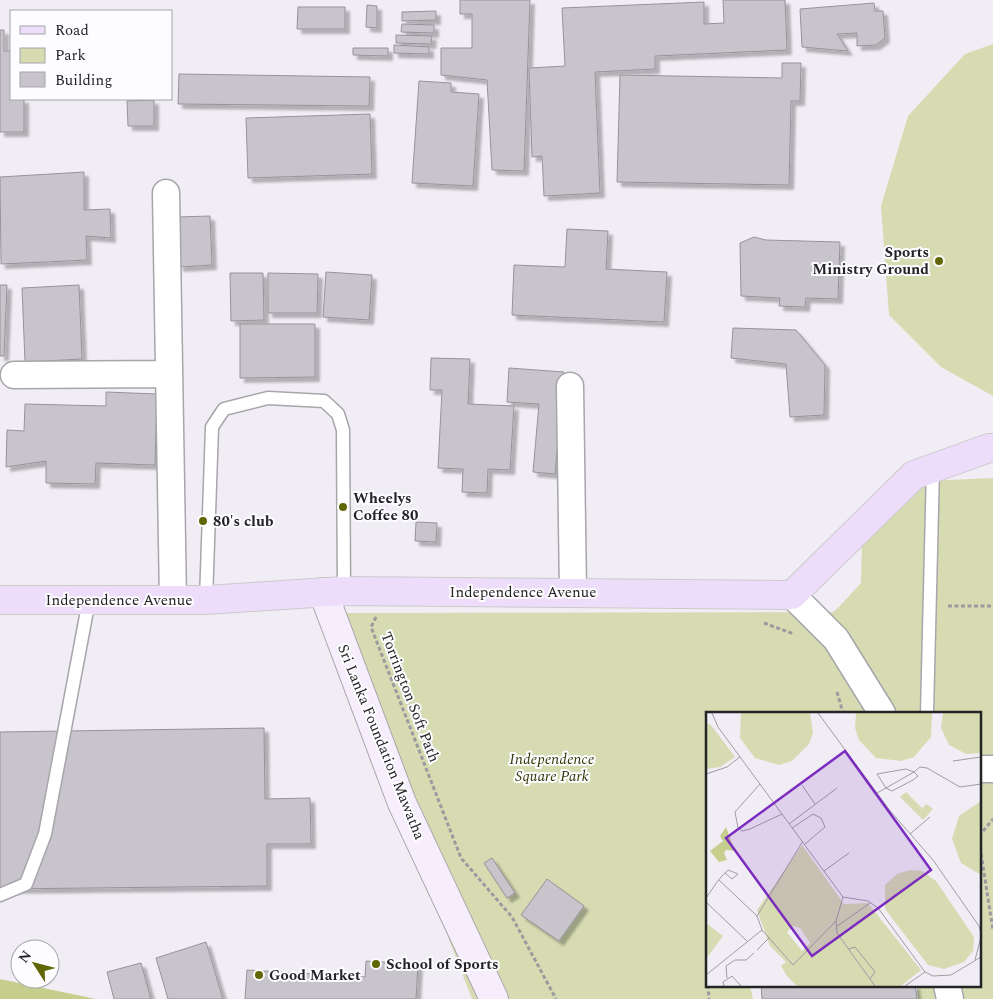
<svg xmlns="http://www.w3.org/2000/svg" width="993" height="999" font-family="Spectral,serif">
<defs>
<filter id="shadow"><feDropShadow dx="4.5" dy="4.5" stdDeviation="1" flood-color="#0004"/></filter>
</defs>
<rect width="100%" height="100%" fill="#f1edf5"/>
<!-- green -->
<path fill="#d6dbb2" d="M993,44V396L941,367L889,315L881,206L908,116L965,54Z
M993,478V999H918L917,985H979V713H707V985H750L753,999H472L421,867L340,613L833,612L839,607L861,583L862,545L927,481Z"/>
<!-- water -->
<path fill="#c6ce8e" d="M0,979L96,999H0Z"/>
<!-- building -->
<path fill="#c8c4cb" stroke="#969399" filter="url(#shadow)" d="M460,0H530L524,171L492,170L487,80L441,75V48H472V14H460Z
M723,0H785L787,50L655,56V69L595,72L600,193L544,196L542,156L532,157L529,68L565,66L562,8L704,2V24L724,23Z
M874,3L875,11H883L885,38L876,45L857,46V33L837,34L848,51L802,47L800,9Z
M367,5L377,6V28L366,27Z
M298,7H345V29H297Z
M436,11V20L402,21V12Z
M402,24L434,25V33L401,32Z
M0,30H4V51H11V99H24V132H0Z
M396,35L432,36L431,44L396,43Z
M394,45L429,47V54L394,53Z
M353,48H388V56L353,55Z
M782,63H801L800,101H791L789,185L617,182L620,75L782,78Z
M179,74L370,77L369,106L178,104Z
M419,81L451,83V92L479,94L473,186L412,183Z
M154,100V126H128L127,101Z
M370,114L372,174L248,178L246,118Z
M84,172V210L110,209L111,238L86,236L87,260L1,264L0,177Z
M210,216L212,265L179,267L177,217Z
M567,229L608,231L606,269L667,272L664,322L512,315L514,265L565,267Z
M754,237L766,240L840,242L838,299L806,298L805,307L779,306L780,298L741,296L740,243Z
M326,272L372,275L369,320L323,317Z
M230,273H263L264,320L231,321Z
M268,273L318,274L317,313H268Z
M0,285H7L4,356H0Z
M79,285L82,359L25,362L22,288Z
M240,324H315V377L240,378Z
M733,328L796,330L825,365L824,415L790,417L786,364L731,358Z
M431,358L470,359L468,404L514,406L510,470L488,469L487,493L462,492L463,469L438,468L442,390H430Z
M509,368L564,372L555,474L533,472L539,404L507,402Z
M106,392L157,394L155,465L96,463L95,484L46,483V461L6,467L7,430L24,431L25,404L106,406Z
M416,522L437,523L436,542L415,541Z
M264,728L265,799L310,798L311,844H267V886L0,889V732Z
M492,858L515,893L507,898L484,863Z
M547,879L584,906L559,941L521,915Z
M206,942L223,999H168L156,958Z
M366,961L418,964L416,999H245L247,970L365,977Z
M141,963L151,999H114L107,972Z
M761,985H915L917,999H762Z"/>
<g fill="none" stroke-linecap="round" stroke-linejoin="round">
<defs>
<path id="lane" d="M206,600L212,427L224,409L268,398L324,401L338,414L343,430L344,591
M927,713L933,468
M0,895L26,884L45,834L89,600"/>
<path id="street" d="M166,193L173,600
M14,375L169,374
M570,386L573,592
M792,595L836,639L882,713
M979,769H993
M947,985L950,999"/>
<path id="secondary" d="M323,592L402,803L494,999"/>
<path id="primary" d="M0,600H206L344,591L792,595L914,475L989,448H993"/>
</defs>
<!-- lane casing -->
<use href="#lane" stroke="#a8a5ab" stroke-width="15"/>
<!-- street casing -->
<use href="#street" stroke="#a8a5ab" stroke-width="29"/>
<!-- secondary casing -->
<use href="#secondary" stroke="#a8a5ab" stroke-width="30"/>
<!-- primary casing -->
<use href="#primary" stroke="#cacacb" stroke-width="30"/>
<!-- path -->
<path stroke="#9c9a9f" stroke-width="3" stroke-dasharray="4 2.5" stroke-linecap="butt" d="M948,606H993
M376,617L371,627L461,858L512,917L556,999
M764,623L794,634
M837,692L843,713
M979,836L993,819
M979,841L993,930
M707,945V960
M708,985L709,999"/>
<!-- lane -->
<use href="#lane" stroke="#fff" stroke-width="12"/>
<!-- street -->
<use href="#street" stroke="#fff" stroke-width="26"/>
<!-- secondary -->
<use href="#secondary" stroke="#f6eefd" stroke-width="28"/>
<!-- primary -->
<use href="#primary" stroke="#edddfa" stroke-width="28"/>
</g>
<!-- markers -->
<g fill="#606603" stroke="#fdfcff" stroke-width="2">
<circle cx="939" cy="261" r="5"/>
<circle cx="343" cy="507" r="5"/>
<circle cx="203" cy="521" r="5"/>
<circle cx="376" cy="964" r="5"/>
<circle cx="259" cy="975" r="5"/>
</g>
<g text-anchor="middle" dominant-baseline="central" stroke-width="4" stroke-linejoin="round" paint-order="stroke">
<!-- poi labels -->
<g font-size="15" font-weight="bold" fill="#242325" stroke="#fdfcff" text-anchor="start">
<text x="929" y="252" text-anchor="end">Sports<tspan x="929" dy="17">Ministry Ground</tspan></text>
<text x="353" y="498">Wheelys<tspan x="353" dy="17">Coffee 80</tspan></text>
<text x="213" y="521">80's club</text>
<text x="386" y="964">School of Sports</text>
<text x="269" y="975">Good Market</text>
</g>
<!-- street labels -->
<g font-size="15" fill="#242325" stroke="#fdfcff">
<text x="523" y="592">Independence Avenue</text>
<text x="119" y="600">Independence Avenue</text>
<text transform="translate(410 697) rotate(69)">Torrington Soft Path</text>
<text transform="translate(381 742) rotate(68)">Sri Lanka Foundation Mawatha</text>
</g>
<!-- park labels -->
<g font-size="15" font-style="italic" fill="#343705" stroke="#fdfcff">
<text x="552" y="759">Independence<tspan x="552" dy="17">Square Park</tspan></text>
</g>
</g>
<!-- overview -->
<g transform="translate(706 712)">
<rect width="275" height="275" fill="#f1edf5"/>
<path d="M35,1H104L107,21L103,32L86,49L73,53L49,46L34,26ZM150,1H226L225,25L208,45L195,49L170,46L153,28L149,16ZM237,1H275V41L260,42L243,33L235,16ZM0,11L5,13L29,45L14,55L0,57ZM200,80L216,96L221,92L227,97L217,108L194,85ZM275,89V163L255,151L246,127L253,104ZM96,133L138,192L162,191L215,258L195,274H91L81,264L75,254L91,242L80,250L64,234L51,198ZM87,214L94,216L104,231L96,239L81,220ZM204,158L216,159L230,169L268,225L267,239L258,250L238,257L222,253L179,197V173L191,162ZM0,211L17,224L0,247Z" fill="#d6dbb2" fill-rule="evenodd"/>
<path d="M20,115L29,139L20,138L18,141L21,148L13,150L4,139L17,129L14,124Z" fill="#c6ce8e"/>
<path fill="none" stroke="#9f9ca2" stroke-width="1" d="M6,1L12,15L137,185L162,189L172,196L219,260L227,264L245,263L275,245M112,1L185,100L227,148L273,214L275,221M247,49L275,45M208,60L212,64L207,68L186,79L180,76ZM0,62L21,55L34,45M54,72L29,100L32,116L36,119L44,117L76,102M96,73L109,92M171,81L180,76L171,62L200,57L208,60L214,55L221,56L254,75L275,72M83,112L131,76M86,116L107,102L115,106L119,115L99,132M204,122L224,105M118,159L143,141M137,185L130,209L131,221L169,274M0,186L11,170L16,164L22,158L32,162L26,167L19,161M0,190L42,230M51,204L97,129M130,215L164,191M56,218L87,253L130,209M142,237L149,235L169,260L164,267M51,238L63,226M269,248L275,225M0,263L56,218L51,204L13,168M21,266L20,254L29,248H40L48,241M18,274L17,270L26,264L35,274M199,274L219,260"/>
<path fill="#7b2cbf" fill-opacity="0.15" stroke="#7b2cbf" stroke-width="2.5" d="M139,39L225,158L106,244L20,126Z"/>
<rect width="275" height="275" fill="none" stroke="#242325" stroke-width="2.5"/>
</g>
<!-- legend -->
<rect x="10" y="10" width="162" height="90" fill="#fdfcff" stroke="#a6a5a8"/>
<rect x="20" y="26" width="25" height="8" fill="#edddfa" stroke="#a6a5a8"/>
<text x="55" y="35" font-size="15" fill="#242325">Road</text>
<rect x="20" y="48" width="25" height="15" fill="#d6dbb2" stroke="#a6a5a8"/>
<text x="55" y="60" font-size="15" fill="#242325">Park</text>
<rect x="20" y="72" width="25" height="15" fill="#c8c4cb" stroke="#a6a5a8"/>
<text x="55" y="85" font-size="15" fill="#242325">Building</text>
<!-- north arrow -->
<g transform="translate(35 964) rotate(306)"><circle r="24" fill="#fdfcff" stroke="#a6a5a8"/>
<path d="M0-4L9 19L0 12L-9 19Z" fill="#606603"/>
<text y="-8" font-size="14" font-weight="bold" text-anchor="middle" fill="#242325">N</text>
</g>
</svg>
